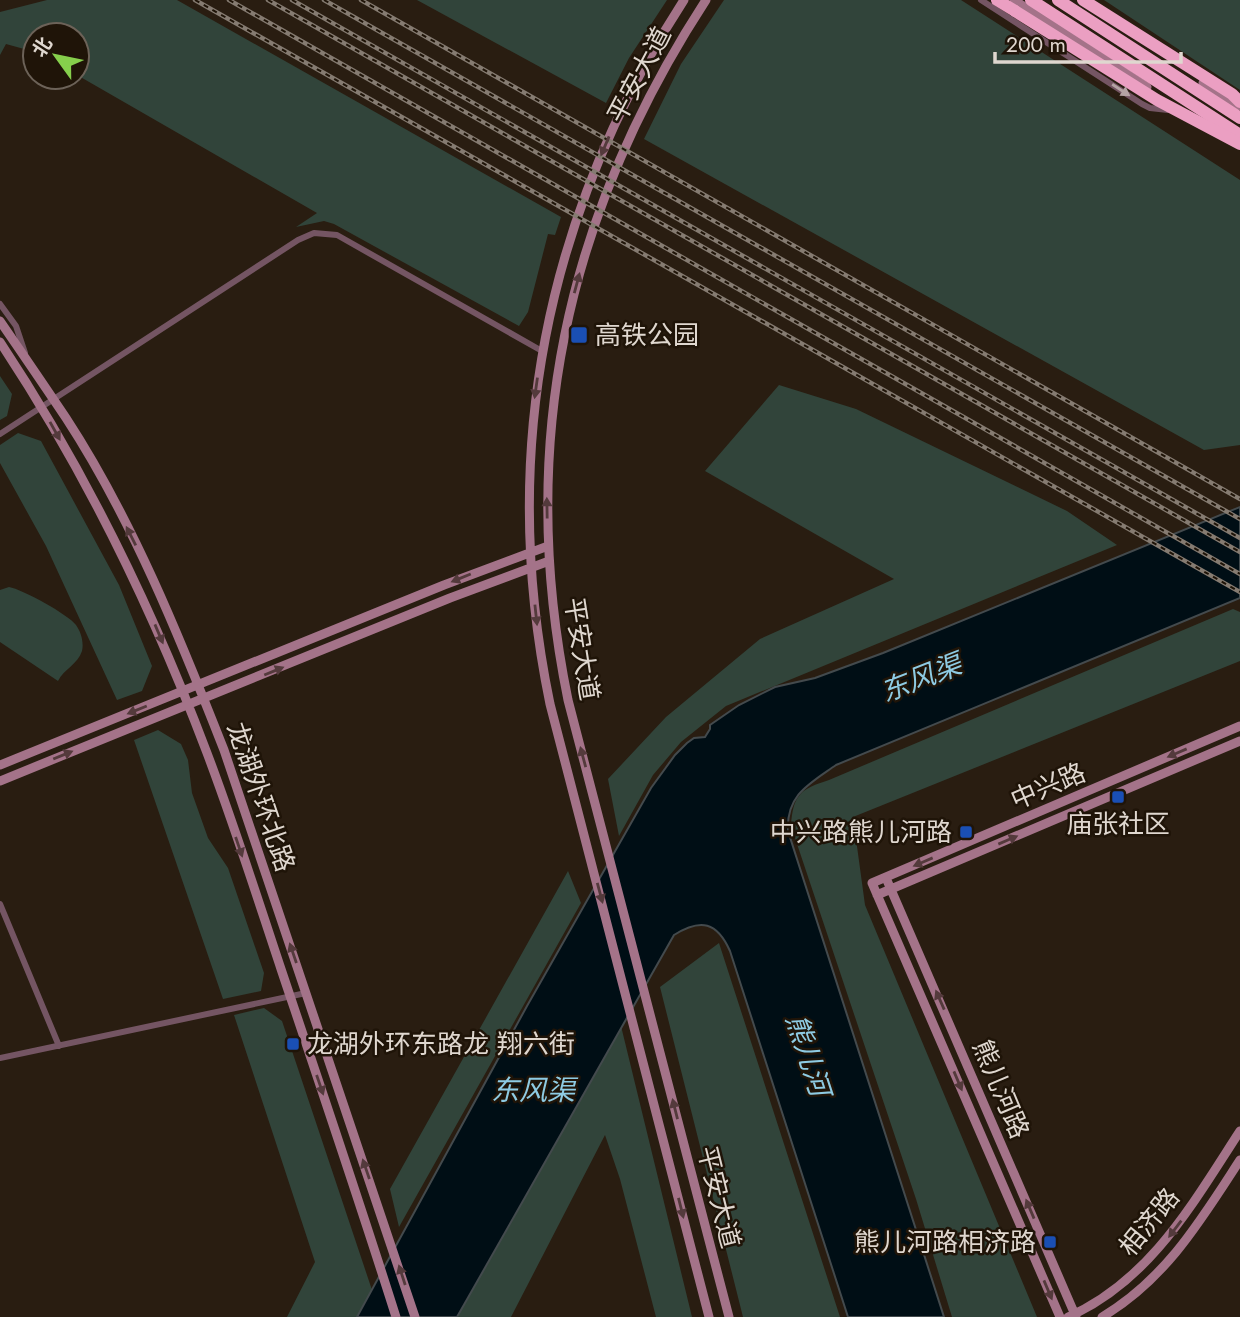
<svg xmlns="http://www.w3.org/2000/svg" width="1240" height="1317" font-family="Jost,'Noto Sans SC',sans-serif">
<rect width="100%" height="100%" fill="#291d11"/>
<!-- green -->
<path fill="#31443a" d="M47,0H177L561,217L555,235L548,234L528,312L519,326L334,224L324,221L296,227L317,213L77,75V35H35V52L6,44L0,55V12Z
M417,0H667L629,58L606,103Z
M724,0H961L1240,180V445L1204,450L644,139L681,64Z
M1104,0H1240V90Z
M0,376L12,394L7,416L0,420Z
M779,385L856,409L1067,511L1117,545L726,706L681,742L653,775L619,836L608,779L666,717L760,639L894,579L705,471Z
M18,433L41,441L119,585L152,666L142,691L117,700L46,546L0,463V445Z
M9,587C22,589 69,615 76,625C81,632 84,642 82,651C78,664 64,669 58,681L0,642V590Z
M1233,609L1240,612V661L853,817L865,905L1037,1317H952L916,1199L791,826C793,794 801,789 829,780Z
M158,730L181,744L188,760L192,793L208,838L228,868L264,973L261,991L223,999L134,740Z
M568,871L581,903L399,1227L390,1189Z
M719,943L840,1317H743L660,987Z
M264,1008L282,1021L372,1290L357,1317H287L315,1262L234,1015Z
M621,1026L692,1317H656L620,1179L605,1135L511,1317H457Z"/>
<!-- water -->
<path fill="#000e15" stroke="#434a4d" stroke-width="2" d="M1240,507V598L836,765C809,784 786,795 788,831L944,1317H848L730,951C717,922 701,918 674,935L457,1317H357L527,1006L651,788L675,755L687,743L694,738L705,737L710,729V725L739,705L775,687L815,678L883,653Z"/>
<g fill="none" stroke-linecap="round" stroke-linejoin="round">
<!-- street -->
<path stroke="#745563" stroke-width="6" d="M981,0L1142,104L1150,108L1168,110
M0,304L16,326L25,353
M0,434L298,240L314,233L337,235L542,351
M0,904L59,1046
M0,1058L306,993"/>
<!-- secondary -->
<path stroke="#a47389" stroke-width="9" d="M684,0C545,214 498,453 550,704L709,1317
M706,0C565,216 516,446 568,700L729,1317
M1014,0L1147,87
M1203,83L1239,106
M0,321C22,353 44,385 66,418C132,519 180,638 224,750L415,1317
M0,342C85,470 153,610 207,753C234,824 257,897 281,969C320,1085 359,1200 396,1317
M0,765L444,585L548,546
M0,781L450,598L549,561
M886,878L1076,1317
M877,895L1240,741
M1060,1317L872,883L1240,726
M1068,1317C1150,1281 1193,1203 1240,1131
M1102,1317C1166,1279 1201,1220 1240,1160"/>
<!-- highway -->
<path stroke="#eb9fc2" stroke-width="12" d="M997,0L1015,11
M1031,0L1240,135
M1058,0L1240,118
M1083,0L1232,94L1240,102"/>
<defs>
<path id="rail" d="M195,0L1240,592
M229,0L1240,574
M268,0L1240,552
M292,0L1240,538
M324,0L1240,519
M361,0L1240,499"/>
</defs>
<!-- rail casing -->
<use href="#rail" stroke="#857b71" stroke-width="4.5"/>
<!-- rail -->
<use href="#rail" stroke="#1f1408" stroke-width="2" stroke-dasharray="5" stroke-linecap="butt"/>
<!-- highway-bridge -->
<path stroke="#eb9fc2" stroke-width="12" d="M1015,11L1157,100L1240,144"/>
</g>
<!-- one-way arrows -->
<defs><path id="oneway-solid" d="M-6-.8H1V-3.2L6.5 0L1 3.2V.8H-6Z" transform="scale(1.75)"/></defs>
<use fill="#b4a3a4" href="#oneway-solid" transform="translate(1121 90) rotate(33)"/>
<g fill="#543a3c">
<use href="#oneway-solid" transform="translate(605 146) rotate(113)"/>
<use href="#oneway-solid" transform="translate(577 283) rotate(-75)"/>
<use href="#oneway-solid" transform="translate(536 388) rotate(98)"/>
<use href="#oneway-solid" transform="translate(55 431) rotate(61)"/>
<use href="#oneway-solid" transform="translate(547 508) rotate(-91)"/>
<use href="#oneway-solid" transform="translate(131 536) rotate(-117)"/>
<use href="#oneway-solid" transform="translate(461 578) rotate(158)"/>
<use href="#oneway-solid" transform="translate(536 615) rotate(84)"/>
<use href="#oneway-solid" transform="translate(159 634) rotate(67)"/>
<use href="#oneway-solid" transform="translate(274 671) rotate(-22)"/>
<use href="#oneway-solid" transform="translate(137 710) rotate(158)"/>
<use href="#oneway-solid" transform="translate(1177 753) rotate(157)"/>
<use href="#oneway-solid" transform="translate(63 755) rotate(-22)"/>
<use href="#oneway-solid" transform="translate(583 757) rotate(-105)"/>
<use href="#oneway-solid" transform="translate(1008 840) rotate(-23)"/>
<use href="#oneway-solid" transform="translate(239 847) rotate(71)"/>
<use href="#oneway-solid" transform="translate(923 862) rotate(157)"/>
<use href="#oneway-solid" transform="translate(600 893) rotate(75)"/>
<use href="#oneway-solid" transform="translate(293 953) rotate(-109)"/>
<use href="#oneway-solid" transform="translate(940 1000) rotate(-114)"/>
<use href="#oneway-solid" transform="translate(958 1081) rotate(67)"/>
<use href="#oneway-solid" transform="translate(320 1085) rotate(71)"/>
<use href="#oneway-solid" transform="translate(675 1109) rotate(-104)"/>
<use href="#oneway-solid" transform="translate(366 1169) rotate(-109)"/>
<use href="#oneway-solid" transform="translate(681 1208) rotate(76)"/>
<use href="#oneway-solid" transform="translate(1030 1209) rotate(-113)"/>
<use href="#oneway-solid" transform="translate(1175 1229) rotate(127)"/>
<use href="#oneway-solid" transform="translate(402 1275) rotate(-108)"/>
<use href="#oneway-solid" transform="translate(1048 1290) rotate(67)"/>
</g>
<!-- markers -->
<g fill="#1a4fb4" stroke="#1f1408" stroke-width="2.5">
<rect x="570" y="326" width="18" height="18" rx="3.5"/>
<rect x="1111" y="790" width="14" height="14" rx="3.5"/>
<rect x="959" y="825" width="14" height="14" rx="3.5"/>
<rect x="286" y="1037" width="14" height="14" rx="3.5"/>
<rect x="1043" y="1235" width="14" height="14" rx="3.5"/>
</g>
<g text-anchor="middle" dominant-baseline="central" stroke-width="5" stroke-linejoin="round" paint-order="stroke">
<!-- street labels -->
<g font-size="26" fill="#dfd7cf" stroke="#1f1408">
<text transform="translate(639 75) rotate(-62)">平安大道</text>
<text transform="translate(582 649) rotate(81)">平安大道</text>
<text transform="translate(1048 786) rotate(-23)">中兴路</text>
<text transform="translate(261 797) rotate(71)">龙湖外环北路</text>
<text transform="translate(1001 1089) rotate(67)">熊儿河路</text>
<text transform="translate(719 1197) rotate(76)">平安大道</text>
<text transform="translate(1149 1222) rotate(-51)">相济路</text>
</g>
<!-- poi labels -->
<g font-size="26" fill="#dfd7cf" stroke="#1f1408" text-anchor="start">
<text x="595" y="335">高铁公园</text>
<text x="1118" y="824" text-anchor="middle">庙张社区</text>
<text x="952" y="832" text-anchor="end">中兴路熊儿河路</text>
<text x="307" y="1044">龙湖外环东路龙 翔六街</text>
<text x="1036" y="1242" text-anchor="end">熊儿河路相济路</text>
</g>
<!-- water labels -->
<g font-size="28" font-style="italic" fill="#8ecbe3" stroke="#1f1408">
<text transform="translate(921 678) rotate(-21)">东风渠</text>
<text transform="translate(808 1055) rotate(72)">熊儿河</text>
<text x="533" y="1090">东风渠</text>
</g>
</g>
<!-- north arrow -->
<g transform="translate(56 56) rotate(303)"><circle r="33" fill="#1f1408" stroke="#6c6258" stroke-width="2"/>
<path d="M0-5L12 26L0 18L-12 26Z" fill="#86cf4c"/>
<text y="-10" font-size="19" font-weight="bold" text-anchor="middle" fill="#dfd7cf">北</text>
</g>
<!-- scale -->
<path d="M995 52v10h186v-10" fill="none" stroke="#dfd7cf" stroke-width="3.5"/>
<text x="1006" y="52" font-size="21" fill="#dfd7cf" stroke="#1f1408" stroke-width="5" paint-order="stroke">200 m</text>
</svg>
